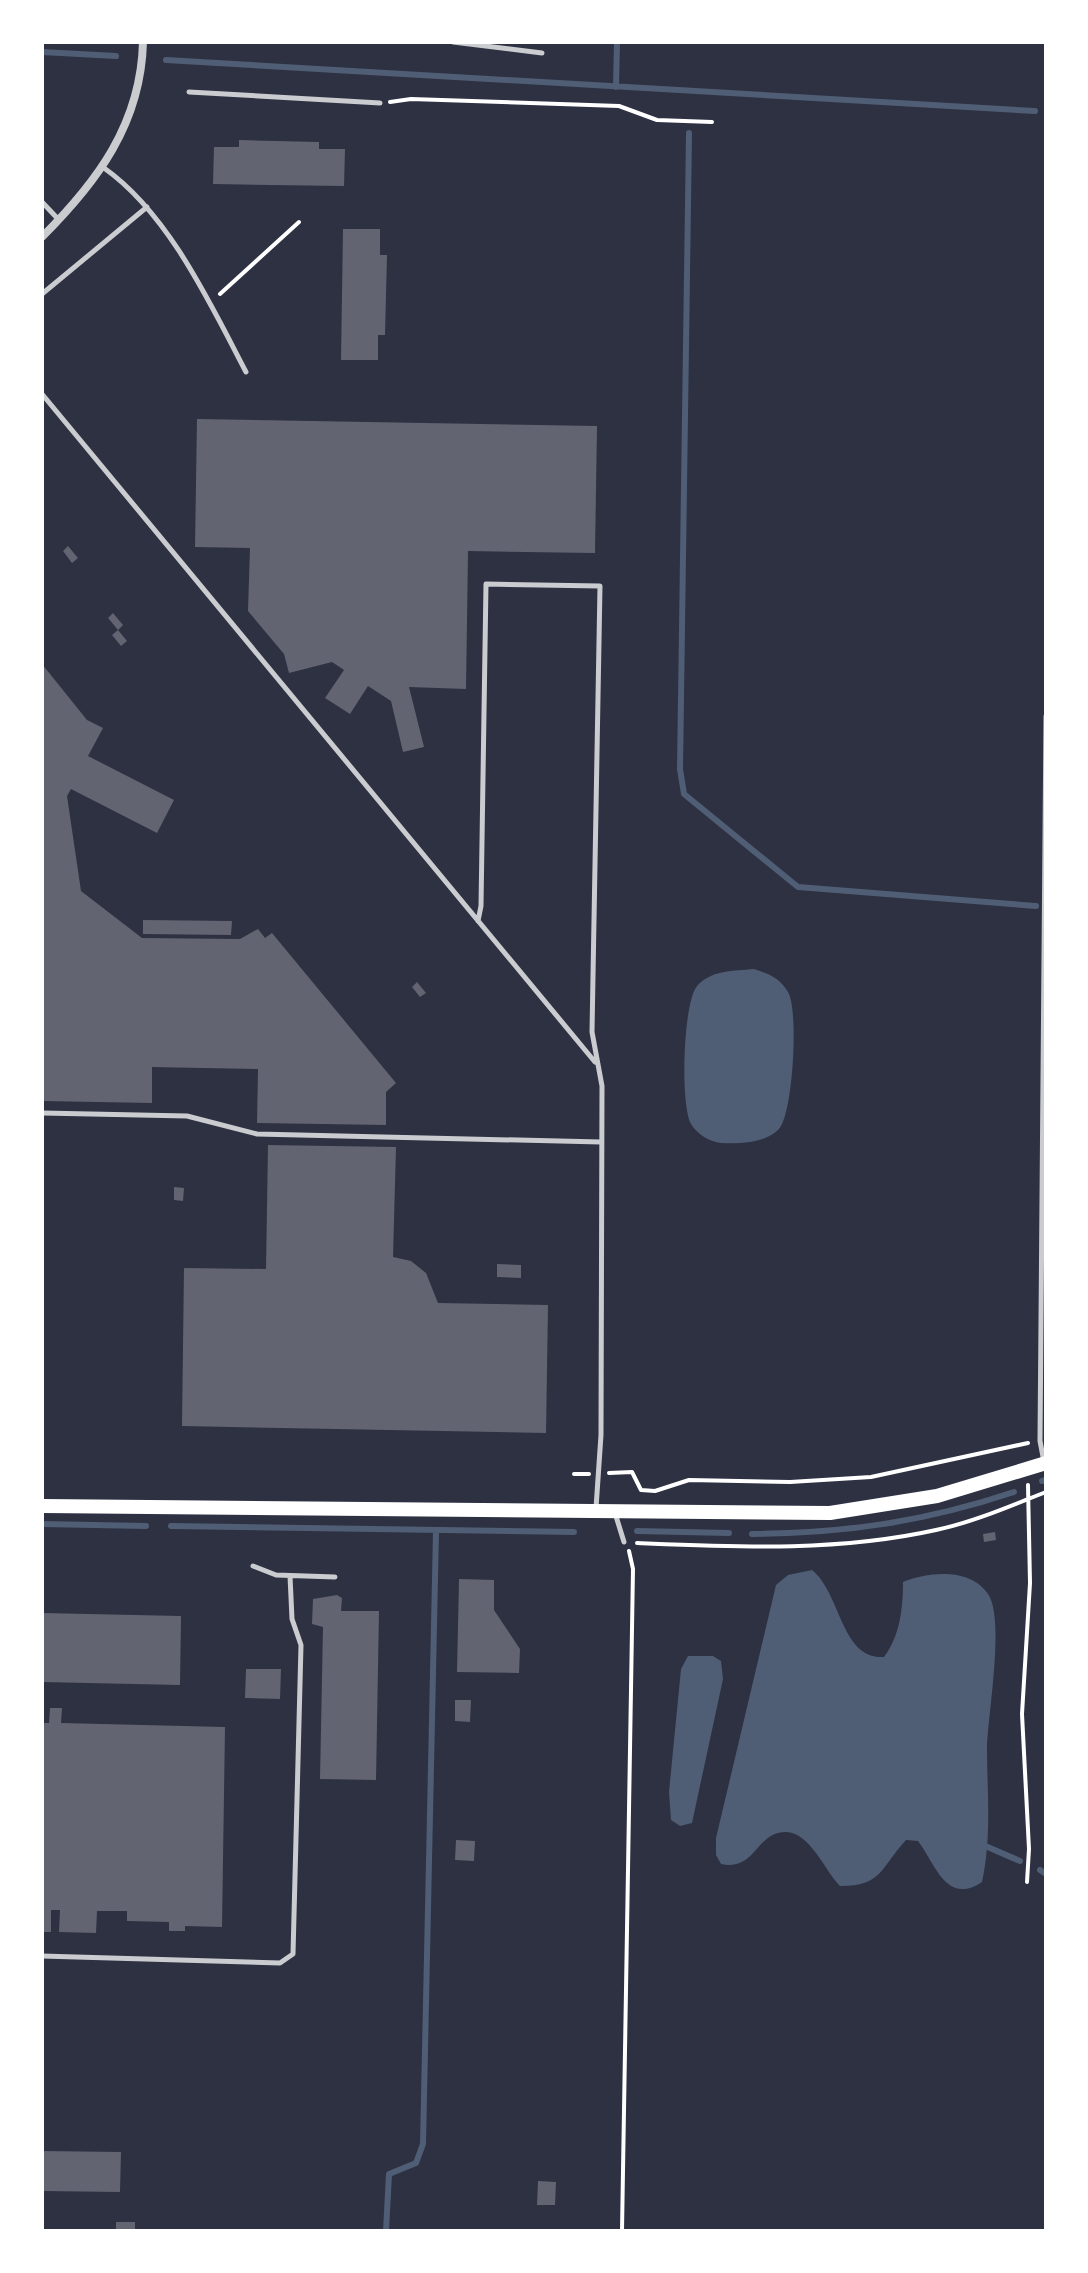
<svg xmlns="http://www.w3.org/2000/svg" width="1088" height="2273" font-family="Commissioner,sans-serif">
<rect width="100%" height="100%" fill="#2d3142"/>
<!-- water -->
<path fill="#4f5d75" d="M754,969C769,974 779,977 788,992C799,1010 793,1114 779,1129C766,1143 739,1144 721,1143C710,1142 697,1134 691,1124C680,1104 683,1003 697,986C711,970 734,971 754,969Z
M812,1570C841,1593 841,1660 884,1657C900,1636 903,1608 903,1582C928,1572 970,1567 988,1594C1005,1618 988,1714 987,1747C987,1793 992,1836 982,1882C946,1906 935,1863 918,1841L906,1840C880,1868 883,1886 840,1886C825,1871 809,1830 784,1832C755,1834 756,1871 721,1864L716,1855V1838L776,1585L788,1575Z
M688,1656H713L721,1661L723,1679L692,1823L680,1826L671,1820L669,1792L681,1669Z"/>
<g fill="none" stroke-linecap="round" stroke-linejoin="round">
<!-- stream -->
<path stroke="#4f5d75" stroke-width="6" d="M42,52L116,56
M166,60L1035,111
M616,87L617,42
M689,133L680,769L684,794L798,887L1036,906
M1042,1481L1046,1480
M42,1524L146,1526
M171,1526L574,1532
M637,1531L729,1533
M752,1534C846,1533 924,1522 1014,1492
M983,1845L1020,1861
M1040,1870L1046,1874
M386,2231L389,2174L416,2163L423,2144L436,1531"/>
</g>
<!-- building -->
<path fill="#626471" d="M239,140L319,142V149H345L344,186L213,184L214,147H239Z
M343,229H380V255H387L385,335H378V360H341Z
M197,419L597,426L595,553L468,551L466,689L409,687L424,747L403,752L391,701L368,686L350,714L325,698L344,670L332,662L289,673L284,654L248,611L250,548L195,547Z
M68,546L78,558L72,563L63,551Z
M113,613L123,625L118,630L127,641L121,646L112,635L118,630L108,618Z
M42,664L87,720L103,728L88,756L174,800L157,833L71,789L67,796L81,891L142,938L240,939L258,929L265,938L272,933L396,1083L386,1092V1125L257,1123L258,1069L152,1067V1103L42,1101Z
M143,920L232,921L231,935L143,934Z
M417,982L426,993L420,997L412,987Z
M268,1145L396,1147L393,1257L411,1261L426,1273L438,1303L548,1305L546,1433L182,1426L184,1268L266,1269Z
M174,1187L184,1188L183,1201L174,1200Z
M497,1264L521,1265V1278L497,1277Z
M995,1532L996,1540L984,1542L983,1534Z
M459,1579L494,1580V1610L520,1649L519,1673L457,1672Z
M337,1595L342,1598L341,1611H379L376,1780L320,1779L323,1627L312,1624L313,1599Z
M42,1613L181,1616L180,1685L42,1682Z
M246,1669H281L280,1699L245,1698Z
M455,1700H471L470,1722L455,1721Z
M50,1708H62L61,1723L225,1727L222,1927L185,1926V1931H169V1922L127,1921V1911H97L96,1933L59,1932L60,1910H51V1932H42V1723H49Z
M456,1840L475,1841L474,1861L455,1860Z
M42,2151L121,2152L120,2192L42,2191Z
M538,2181L556,2182L555,2205H537Z
M116,2222H135V2231H116Z"/>
<g fill="none" stroke-linecap="round" stroke-linejoin="round">
<!-- path -->
<path stroke="#fff" stroke-width="4" d="M390,102L411,99L619,106L657,120L712,122
M220,294L299,222
M1046,705V623
M609,1473L632,1472L641,1490L655,1491L689,1480L790,1482L871,1477L1028,1443
M574,1474H589
M637,1543C737,1547 837,1552 936,1530C974,1522 1010,1506 1046,1492
M1027,1882L1029,1849L1022,1714L1030,1583L1028,1485
M622,2231L633,1569L629,1551"/>
<!-- service -->
<path stroke="#caccd0" stroke-width="5" d="M453,42L542,53
M189,92L380,103
M104,168C168,213 210,303 246,372
M42,202L59,220
M42,294L147,207
M42,394L595,1062
M478,921L481,906L486,584L600,586L592,1032L602,1086L601,1435L596,1508
M42,1113L187,1116L257,1134L601,1142
M1044,1462L1040,1441L1046,716
M615,1513L624,1542
M253,1566L276,1575L335,1577
M42,1956L280,1963L293,1954L301,1645L292,1619L290,1576"/>
<!-- minor -->
<path stroke="#caccd0" stroke-width="8" d="M42,237C97,182 141,124 143,42"/>
<!-- secondary -->
<path stroke="#fff" stroke-width="14" d="M42,1506L830,1513L937,1496L1046,1463"/>
</g>
<!-- border -->
<rect width="1088" height="2273" fill="none" stroke="#ffffff" stroke-width="88"/>
</svg>
